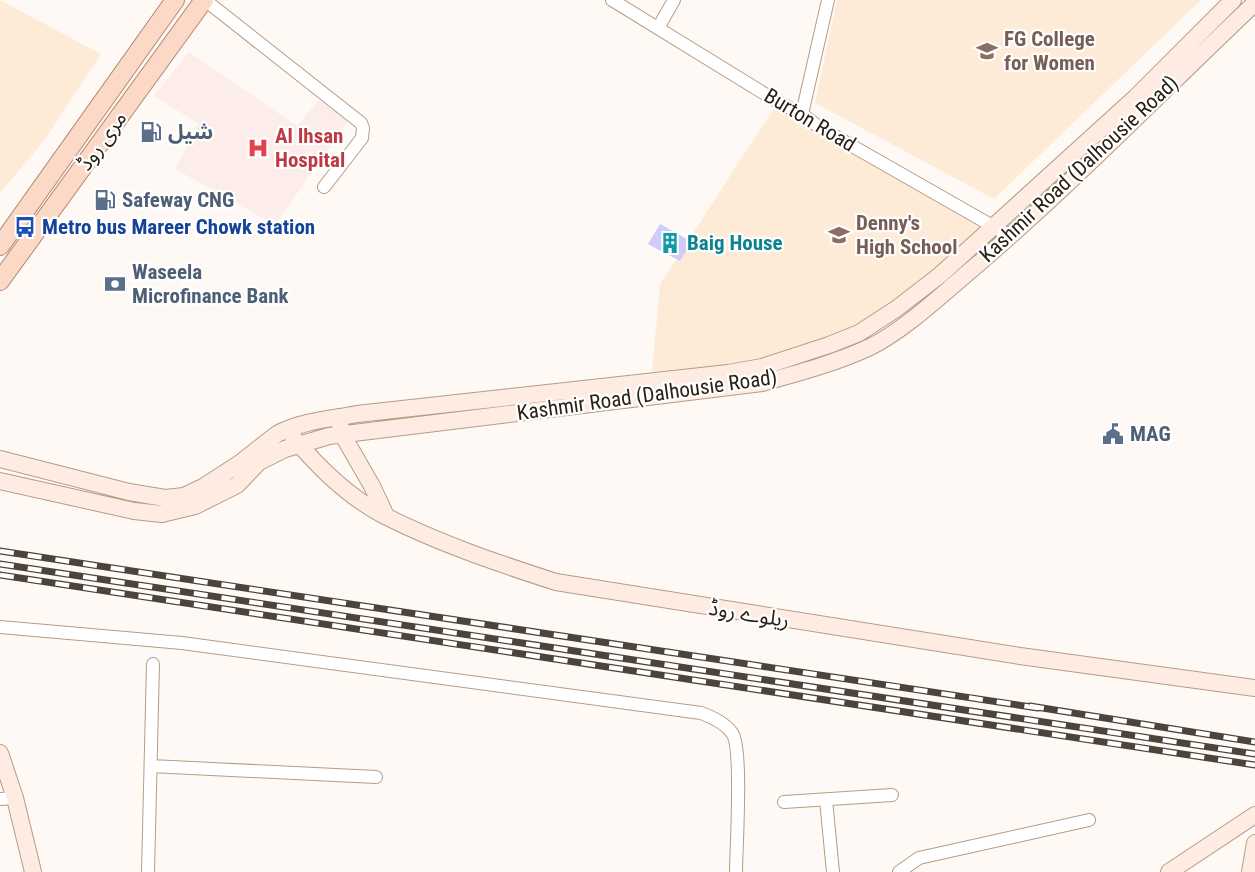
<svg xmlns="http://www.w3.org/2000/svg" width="1255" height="872" font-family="'Roboto Condensed','Noto Sans Arabic',sans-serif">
<rect width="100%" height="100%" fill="#fef9f4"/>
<!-- built -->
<path fill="#feebd7" d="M0,0L101,54L44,141L0,193Z
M837,0H1201L994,199L815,103Z
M778,102L995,226L940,275L829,345L651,383L660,284Z"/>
<!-- medical -->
<path fill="#fcecea" d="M189,52L297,126L319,100L348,121L275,225L175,169L199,124L154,96Z"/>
<!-- building -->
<path fill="#cfccf9" d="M660,224L692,242L680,261L648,244Z"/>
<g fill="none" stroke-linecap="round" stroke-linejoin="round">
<defs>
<path id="street" d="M205,0L361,123L363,128L362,138L324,187
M612,0L778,102L802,114L819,127L1010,236
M658,28L674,0
M802,114L828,0
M0,627L182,643L701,713C712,717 725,723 732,733C743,747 736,849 736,872
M151,766L376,777
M0,799L15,798
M826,800L833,872
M784,802L892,795
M148,872L153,664
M899,872L919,858L1089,820"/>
<path id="secondary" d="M340,424L342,434L372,486L386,516
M293,437C317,466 349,497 383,515C438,543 497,563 556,582L1020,656L1255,688
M0,459L129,492L165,498L184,496L203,487L240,463L277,434C301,421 331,419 357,414L728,373L762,367L829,345L859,333L896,309L940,275L1135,98L1233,0
M0,481L134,511L162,514L195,506L237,485L259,462L285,449L329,436L762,383C798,373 836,363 870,347C905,330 947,290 978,264C1074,182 1163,90 1255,3
M0,753L15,798L33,872
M1169,872L1255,815
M1250,872L1255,843"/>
<path id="primary" d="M0,246L175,0
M0,281L204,0"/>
</defs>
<!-- street casing -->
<use href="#street" stroke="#b59d84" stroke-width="14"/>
<!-- secondary casing -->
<use href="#secondary" stroke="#b59d84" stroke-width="18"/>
<!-- primary casing -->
<use href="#primary" stroke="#b18871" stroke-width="20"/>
<!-- street -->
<use href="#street" stroke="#fff" stroke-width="12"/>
<!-- secondary -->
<use href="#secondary" stroke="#feece3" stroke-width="16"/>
<!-- primary -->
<use href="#primary" stroke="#fcd9c7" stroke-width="18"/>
<defs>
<path id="rail" d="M0,551L1038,708
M0,564L1255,754
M0,575L1255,765
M1030,706L1255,742"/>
</defs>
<!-- rail casing -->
<use href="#rail" stroke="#4c443a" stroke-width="7"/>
<!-- rail -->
<use href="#rail" stroke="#fff" stroke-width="4.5" stroke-dasharray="14" stroke-linecap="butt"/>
</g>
<!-- icons -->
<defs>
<symbol id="university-bare" viewBox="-9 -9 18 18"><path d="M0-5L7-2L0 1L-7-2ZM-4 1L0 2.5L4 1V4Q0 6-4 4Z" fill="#8d6e63" stroke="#fff" stroke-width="2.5" paint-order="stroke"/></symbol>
<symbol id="fuel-bare" viewBox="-9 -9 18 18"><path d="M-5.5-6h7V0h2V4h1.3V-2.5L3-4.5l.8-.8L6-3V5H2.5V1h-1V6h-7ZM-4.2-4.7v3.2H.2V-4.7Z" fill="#5c6f8a" stroke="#fff" stroke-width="2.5" paint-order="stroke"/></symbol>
<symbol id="hospital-bare" viewBox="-9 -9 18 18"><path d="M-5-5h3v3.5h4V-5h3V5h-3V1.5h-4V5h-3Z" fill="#e0444e" stroke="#fff" stroke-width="2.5" paint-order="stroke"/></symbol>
<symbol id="bus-bare" viewBox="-9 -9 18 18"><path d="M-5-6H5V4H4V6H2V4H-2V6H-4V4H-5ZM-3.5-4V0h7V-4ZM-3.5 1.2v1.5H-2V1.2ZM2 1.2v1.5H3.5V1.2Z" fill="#1a4fb4" stroke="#fff" stroke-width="2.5" paint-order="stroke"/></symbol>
<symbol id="school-bare" viewBox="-9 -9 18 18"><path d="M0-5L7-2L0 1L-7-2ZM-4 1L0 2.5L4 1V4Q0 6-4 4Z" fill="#8d6e63" stroke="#fff" stroke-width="2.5" paint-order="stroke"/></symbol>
<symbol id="building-bare" viewBox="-9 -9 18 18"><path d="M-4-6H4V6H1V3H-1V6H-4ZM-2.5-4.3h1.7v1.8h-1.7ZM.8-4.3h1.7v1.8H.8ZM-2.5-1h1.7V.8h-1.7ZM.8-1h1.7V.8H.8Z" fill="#0f9aa8" stroke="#fff" stroke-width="2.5" paint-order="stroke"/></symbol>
<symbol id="bank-bare" viewBox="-9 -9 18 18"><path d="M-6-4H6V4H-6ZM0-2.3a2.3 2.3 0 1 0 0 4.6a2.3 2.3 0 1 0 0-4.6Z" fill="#5c6f8a" stroke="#fff" stroke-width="2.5" paint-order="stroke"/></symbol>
<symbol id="civic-bare" viewBox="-9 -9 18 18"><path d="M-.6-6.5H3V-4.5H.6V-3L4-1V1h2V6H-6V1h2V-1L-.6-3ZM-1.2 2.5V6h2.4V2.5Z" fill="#5c6f8a" stroke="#fff" stroke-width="2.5" paint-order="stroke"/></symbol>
</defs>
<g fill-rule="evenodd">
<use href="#university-bare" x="972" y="36" width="30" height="30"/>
<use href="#fuel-bare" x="136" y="117" width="30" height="30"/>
<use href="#hospital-bare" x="243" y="133" width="30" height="30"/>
<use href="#fuel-bare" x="90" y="185" width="30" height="30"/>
<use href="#bus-bare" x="10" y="212" width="30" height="30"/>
<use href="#school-bare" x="824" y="220" width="30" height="30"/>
<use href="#building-bare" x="655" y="228" width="30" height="30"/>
<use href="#bank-bare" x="100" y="269" width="30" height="30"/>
<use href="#civic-bare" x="1098" y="419" width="30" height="30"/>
</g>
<g text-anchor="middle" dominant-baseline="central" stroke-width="4.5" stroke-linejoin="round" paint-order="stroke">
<!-- education labels -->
<g font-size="21" font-weight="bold" fill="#785e54" stroke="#fff" text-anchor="start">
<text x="1004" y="39">FG College<tspan x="1004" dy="24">for Women</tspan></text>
<text x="856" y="223">Denny's<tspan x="856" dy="24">High School</tspan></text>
</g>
<!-- street labels -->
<g font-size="21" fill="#2a2117" stroke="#fff">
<text transform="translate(810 120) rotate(31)">Burton Road</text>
<text transform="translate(102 141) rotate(-54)">مری روڈ</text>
<text transform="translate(1079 169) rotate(-43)">Kashmir Road (Dalhousie Road)</text>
<text transform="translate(647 395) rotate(-8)">Kashmir Road (Dalhousie Road)</text>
<text transform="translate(749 614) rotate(9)">ریلوے روڈ</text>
</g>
<!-- service labels -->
<g font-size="21" font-weight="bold" fill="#4e5e75" stroke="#fff" text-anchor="start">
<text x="168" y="132">شیل</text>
<text x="122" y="200">Safeway CNG</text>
<text x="132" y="272">Waseela<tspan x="132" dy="24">Microfinance Bank</tspan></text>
<text x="1130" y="434">MAG</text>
</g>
<!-- health labels -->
<g font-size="21" font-weight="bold" fill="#be3a42" stroke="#fff" text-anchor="start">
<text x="275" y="136">Al Ihsan<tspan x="275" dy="24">Hospital</tspan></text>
</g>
<!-- transit labels -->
<g font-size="21" font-weight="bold" fill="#164399" stroke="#fff" text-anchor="start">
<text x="42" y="227">Metro bus Mareer Chowk station</text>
</g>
<!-- culture labels -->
<g font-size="21" font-weight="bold" fill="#0d838f" stroke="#fff" text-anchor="start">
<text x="687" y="243">Baig House</text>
</g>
</g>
</svg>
